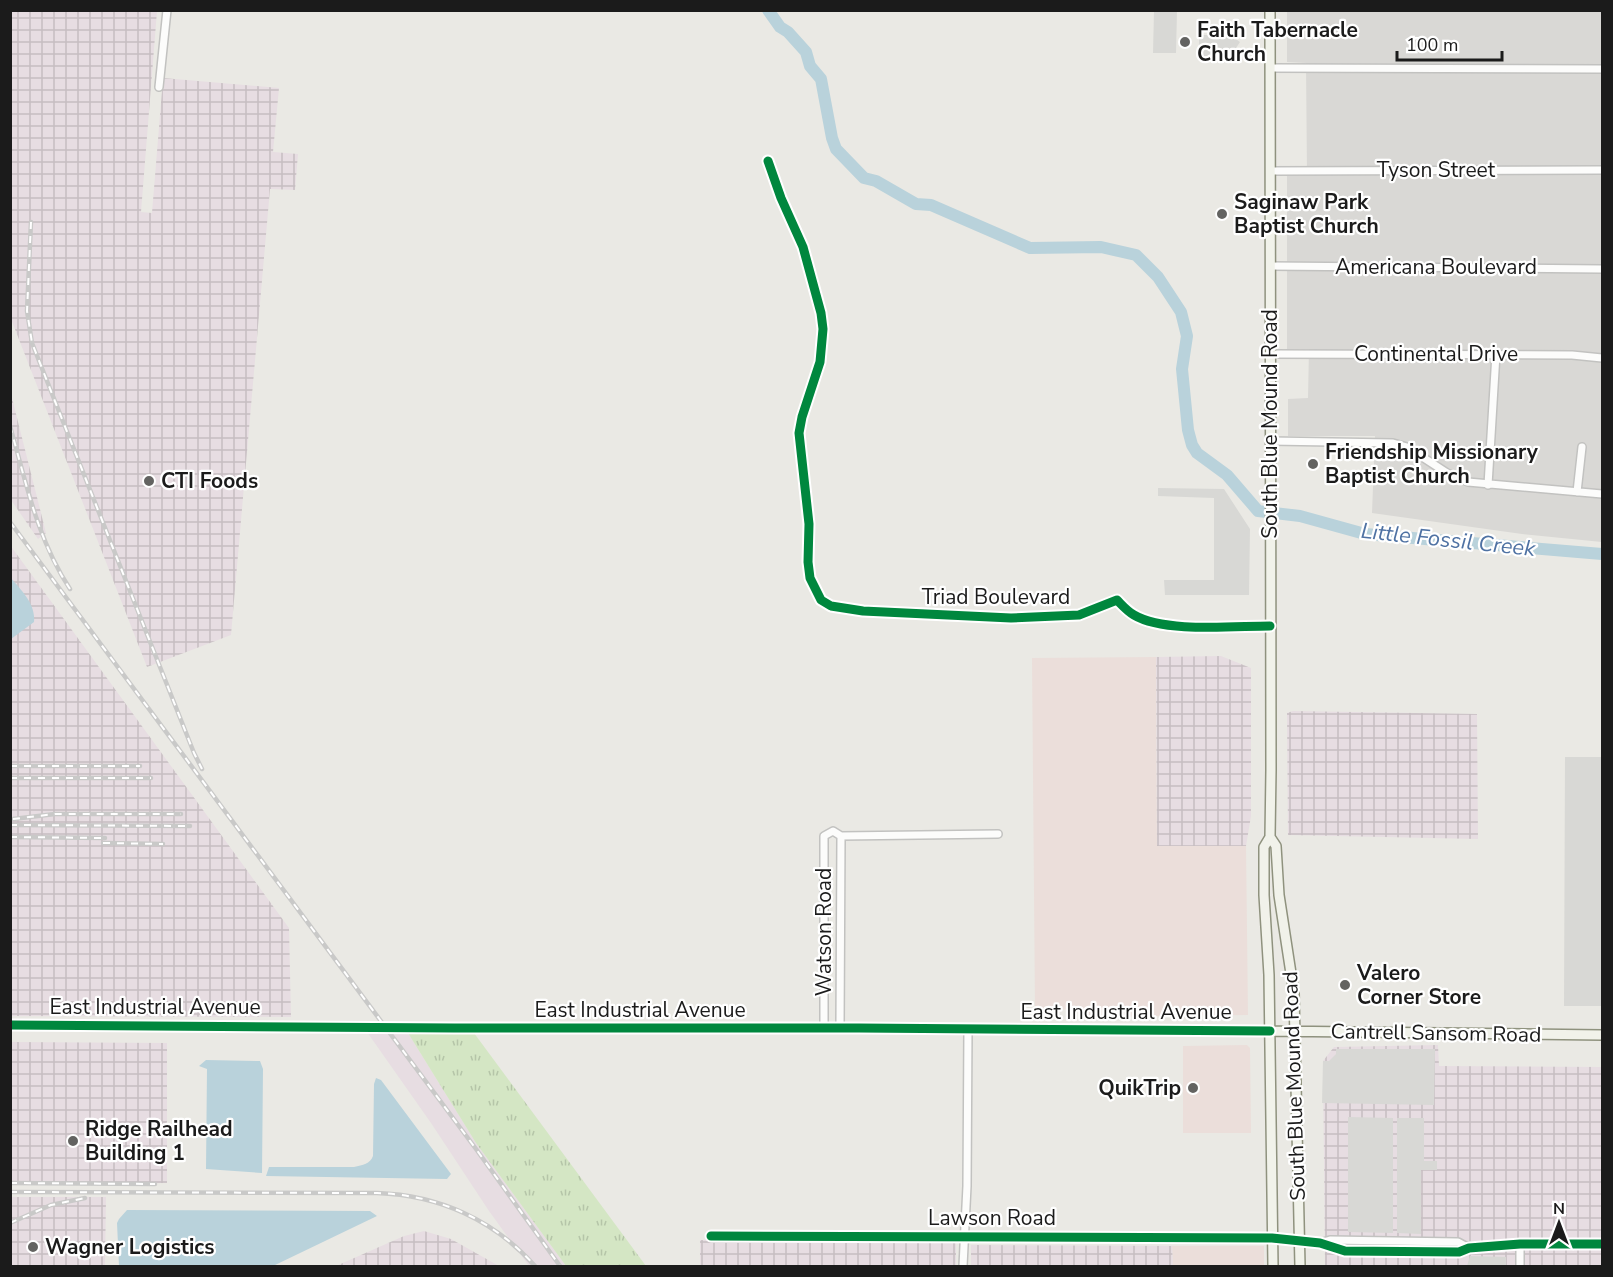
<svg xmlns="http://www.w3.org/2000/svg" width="1613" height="1277" font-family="'Nunito Sans',sans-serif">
<defs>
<pattern id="industrial-grid" width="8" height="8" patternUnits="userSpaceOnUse" patternTransform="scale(1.5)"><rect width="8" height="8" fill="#e7dde2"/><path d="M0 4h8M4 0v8" fill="none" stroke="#c6bdc1"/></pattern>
<pattern id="grass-tufts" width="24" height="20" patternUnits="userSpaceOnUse" patternTransform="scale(1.5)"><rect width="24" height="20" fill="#d4e6c4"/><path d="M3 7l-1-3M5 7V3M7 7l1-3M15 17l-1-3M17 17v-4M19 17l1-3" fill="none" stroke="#b5c5a8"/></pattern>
</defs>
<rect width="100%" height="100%" fill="#eae9e4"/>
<!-- residential -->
<path fill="#d9d8d5" d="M1287,11H1602V542L1522,534L1372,513L1375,436H1288V399L1308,398L1309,349H1287V176L1307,175L1306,63L1287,62Z"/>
<!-- commercial -->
<path fill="#ebdeda" d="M1156,657L1157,846H1246L1248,1015L1088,1017V1009L1035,1010L1032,658Z
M1247,1045L1250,1048L1251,1133H1183V1046Z
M1172,1246H1264V1266H1173Z"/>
<!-- industrial -->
<path fill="url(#industrial-grid)" d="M11,10L157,11L141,212L152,213L163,78L279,88L273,152L298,154L295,190L270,189L231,635L147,667L11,319Z
M10,390L46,533L38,539L11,500Z
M10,545L289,928L291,1017L11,1016Z
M1221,656L1251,668V816L1246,846H1157L1156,657Z
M1293,711L1477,714L1478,839L1288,835L1287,713Z
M11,1042L167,1043V1183L11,1184Z
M1438,1045L1439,1066L1602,1067V1266H1325L1323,1061L1334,1047Z
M11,1197H106L105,1266H11Z
M424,1231L451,1239L499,1266H336L404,1236Z
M700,1240L956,1241V1266H700Z
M971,1245L1172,1246L1173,1266H971Z"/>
<!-- railway -->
<path fill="#e7dde2" d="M367,1032L408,1033L476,1143L566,1266H529L489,1211L431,1123Z"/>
<!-- grass -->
<path fill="url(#grass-tufts)" d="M408,1033H474L646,1266H566L476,1143Z"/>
<!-- parking -->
<path fill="#d8d8d5" d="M1154,11H1177L1176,53H1153Z
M1199,35H1230L1240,42L1230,57L1199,56Z
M1158,488L1224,489L1250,529L1249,595H1165L1164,580H1214V498L1158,496Z
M1565,757H1602V893L1601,894L1602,1006H1564Z
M1336,1049H1435L1434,1105L1322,1103L1323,1061H1329L1336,1054Z
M1348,1117L1393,1118V1233L1348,1232Z
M1397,1118H1424V1161H1437V1170H1421V1234L1397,1233Z
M1470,1256L1506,1257V1266H1467Z"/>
<!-- water -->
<path fill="#b9d2db" d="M11,578C21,590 36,604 34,622L11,639Z
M206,1060L260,1061L263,1069L262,1173L206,1169L207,1069L199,1066Z
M376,1078L381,1080L451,1174L447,1179L266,1176L269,1167H354C363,1165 370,1164 373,1156L374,1084Z
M127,1210L370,1211L377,1216L273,1266H119L117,1223L119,1219Z"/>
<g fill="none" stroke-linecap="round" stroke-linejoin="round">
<!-- river -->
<path stroke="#b9d2db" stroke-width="12" d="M768,10L780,27L788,32L806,52L810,66L821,79L832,138L836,149L864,178L876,181L916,204L931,205L1030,248L1101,247L1136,255L1158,277L1181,312L1187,336L1182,369L1188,430L1192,445L1197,453L1227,475L1258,511L1300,516L1365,534L1602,554"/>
<defs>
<path id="minor" d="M1270,68L1602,69
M159,87L167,10
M768,161L781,198L803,247L821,313L823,329L820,362L802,417L799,433L809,524L808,562L810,578L821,600L831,606L863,611L1011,618L1079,615L1117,600C1122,605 1127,611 1134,615C1164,633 1234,626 1270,626
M1270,171L1602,170
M1270,266L1602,269
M1270,354L1572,355L1602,358
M1270,441L1393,443L1407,447L1447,473L1468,482L1602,494
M1488,485L1496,354
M1577,492L1582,447
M824,1028V836L833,831L841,836L998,834
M840,1028L841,836
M711,1236L1272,1238L1320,1243L1345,1251L1459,1252L1469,1248L1520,1244H1602
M1320,1243L1330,1240L1458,1242L1469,1248
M963,1266L967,1186L968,1029
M1520,1266V1244"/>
<path id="tertiary" d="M10,1025L454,1028H859L1270,1031"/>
<path id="secondary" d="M1270,10L1271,770L1270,837L1264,847V895L1269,975L1273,1266
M1270,837L1276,846L1279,895L1294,993L1300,1266
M1270,1031L1602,1035"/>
</defs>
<!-- minor casing -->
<use href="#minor" stroke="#c2c2c0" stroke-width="10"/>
<!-- tertiary casing -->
<use href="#tertiary" stroke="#c2c2c0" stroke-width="11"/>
<!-- secondary casing -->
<use href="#secondary" stroke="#8f927e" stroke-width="12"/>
<!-- minor -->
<use href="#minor" stroke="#fcfcfb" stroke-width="7"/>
<!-- tertiary -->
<use href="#tertiary" stroke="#fcfcfb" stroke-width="8"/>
<!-- secondary -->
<use href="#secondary" stroke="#f1f2ea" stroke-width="9"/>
<defs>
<path id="rail" d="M31,222L27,311L32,343L194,753L202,769
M10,426C26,482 37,539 70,589
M10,522L476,1149L560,1266
M10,766H140
M10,778H151
M13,819L55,814H181
M10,825L190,826
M10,837L105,838
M103,843L163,844
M10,1183L155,1184
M10,1192L377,1193C439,1195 494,1220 535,1266
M10,1223L51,1205L85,1198"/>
</defs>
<!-- rail casing -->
<use href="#rail" stroke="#c9c9c8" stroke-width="4.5"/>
<!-- rail -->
<use href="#rail" stroke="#fff" stroke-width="2" stroke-dasharray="7" stroke-linecap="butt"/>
<defs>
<path id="cycleway" d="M768,161L781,198L803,247L821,313L823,329L820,362L802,417L799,433L809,524L808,562L810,578L821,600L831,606L863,611L1011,618L1079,615L1117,600C1122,605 1127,611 1134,615C1164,633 1234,626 1270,626
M10,1025L454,1028H859L1270,1031
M711,1236L1272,1238L1320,1243L1345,1251L1459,1252L1469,1248L1520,1244H1602"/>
</defs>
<!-- cycleway casing -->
<use href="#cycleway" stroke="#fff" stroke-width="13"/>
<!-- cycleway -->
<use href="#cycleway" stroke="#00873e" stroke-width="9"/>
</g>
<!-- markers -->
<g fill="#636361" stroke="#fff" stroke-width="2">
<circle cx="1185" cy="42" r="6"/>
<circle cx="1222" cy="214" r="6"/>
<circle cx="1313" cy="464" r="6"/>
<circle cx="149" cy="481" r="6"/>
<circle cx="1345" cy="985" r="6"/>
<circle cx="1193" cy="1088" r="6"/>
<circle cx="73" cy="1141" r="6"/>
<circle cx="33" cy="1247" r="6"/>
</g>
<g text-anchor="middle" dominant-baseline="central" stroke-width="4.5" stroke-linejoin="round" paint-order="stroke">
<!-- poi labels -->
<g font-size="21" font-weight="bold" fill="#1b1b1b" stroke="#fff" text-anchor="start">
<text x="1197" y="30">Faith Tabernacle<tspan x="1197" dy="24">Church</tspan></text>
<text x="1234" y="202">Saginaw Park<tspan x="1234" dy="24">Baptist Church</tspan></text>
<text x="1325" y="452">Friendship Missionary<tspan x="1325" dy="24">Baptist Church</tspan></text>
<text x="161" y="481">CTI Foods</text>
<text x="1357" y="973">Valero<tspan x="1357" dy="24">Corner Store</tspan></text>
<text x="1181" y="1088" text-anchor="end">QuikTrip</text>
<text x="85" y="1129">Ridge Railhead<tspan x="85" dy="24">Building 1</tspan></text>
<text x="45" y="1247">Wagner Logistics</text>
</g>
<!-- street labels -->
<g font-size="21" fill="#1b1b1b" stroke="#fff">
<text x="1436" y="170">Tyson Street</text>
<text x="1436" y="267">Americana Boulevard</text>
<text x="1436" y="354">Continental Drive</text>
<text transform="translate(1270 424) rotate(-90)">South Blue Mound Road</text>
<text x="996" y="597">Triad Boulevard</text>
<text transform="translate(824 932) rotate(-90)">Watson Road</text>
<text x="155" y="1007">East Industrial Avenue</text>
<text x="640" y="1010">East Industrial Avenue</text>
<text x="1126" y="1012">East Industrial Avenue</text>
<text transform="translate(1436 1033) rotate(1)">Cantrell Sansom Road</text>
<text transform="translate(1294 1086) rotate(-92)">South Blue Mound Road</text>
<text x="992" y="1218">Lawson Road</text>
</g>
<!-- water labels -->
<g font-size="22" font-style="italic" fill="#4f72a3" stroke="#fff">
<text transform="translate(1448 540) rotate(6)">Little Fossil Creek</text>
</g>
</g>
<!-- border -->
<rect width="1613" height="1277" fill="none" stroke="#1b1b1b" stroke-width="24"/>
<!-- north arrow -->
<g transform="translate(1559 1223)" stroke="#ffffff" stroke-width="4.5" paint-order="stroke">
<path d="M0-4.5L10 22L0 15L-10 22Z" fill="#1b1b1b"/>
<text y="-9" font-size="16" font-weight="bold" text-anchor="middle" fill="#1b1b1b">N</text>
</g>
<!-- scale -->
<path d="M1397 51v9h105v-9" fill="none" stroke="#1b1b1b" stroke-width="3"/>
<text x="1406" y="51" font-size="18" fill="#1b1b1b" stroke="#ffffff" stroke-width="4.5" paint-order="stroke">100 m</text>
</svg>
